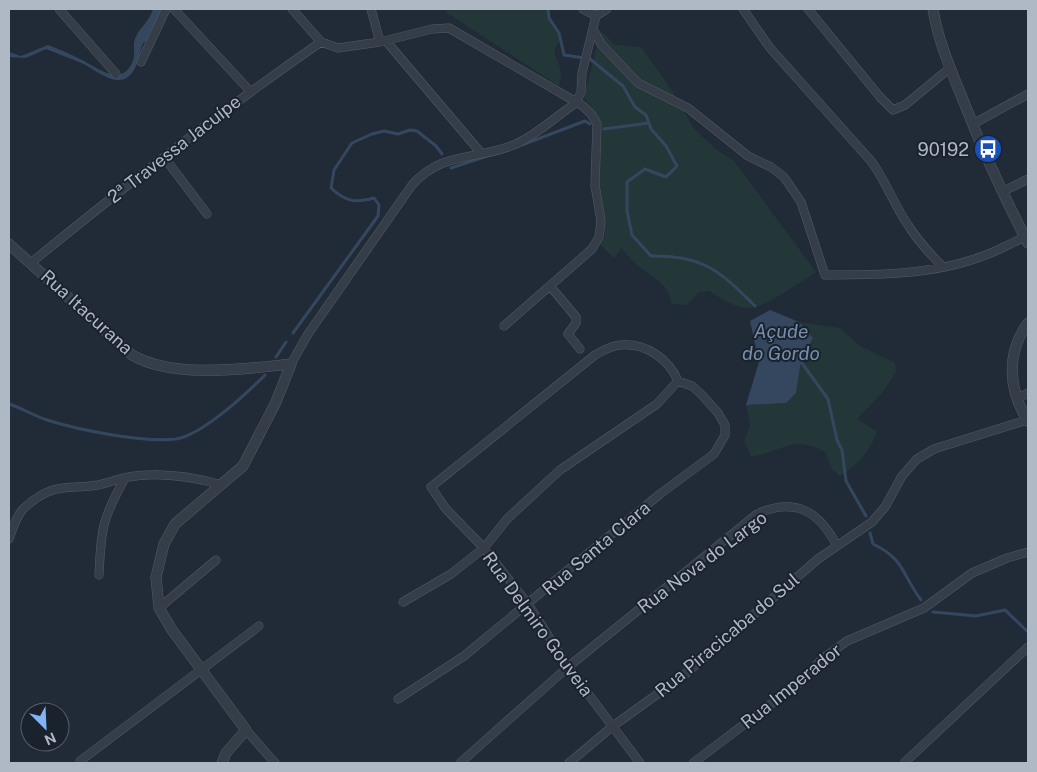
<svg xmlns="http://www.w3.org/2000/svg" width="1037" height="772" font-family="'Public Sans',sans-serif">
<rect width="100%" height="100%" fill="#212b38"/>
<!-- green -->
<path fill="#233739" d="M447,9H548C549,21 558,28 560,41C548,54 560,60 561,73C561,77 560,82 559,86L446,12Z
M601,31L615,45L641,47L673,92L694,129L717,150L734,161L816,272C802,281 763,309 748,308C733,307 721,298 709,291L699,292L687,305L672,304C667,284 660,282 645,271C636,266 629,256 621,248L614,258L600,244L605,237L599,186L600,124L596,113L584,97Z
M799,322L840,328L860,346L895,363L896,372L882,393L857,419L877,432C869,453 858,464 840,476L832,469L825,452C789,433 783,454 751,456L744,441L750,425L746,405L786,403L796,393L801,361L813,338Z"/>
<!-- water -->
<path fill="#35475f" d="M153,9H161C159,18 153,33 147,40C143,45 144,40 142,46C138,57 138,69 128,77C114,88 91,66 79,62C68,58 57,53 46,49L26,58L9,57V52L21,56L48,45C59,49 70,54 80,59C95,66 119,87 131,65C137,54 132,48 135,39C139,28 150,21 153,9Z
M770,310L799,322L813,338L801,361L796,393L786,403L746,405L759,362L750,321Z"/>
<g fill="none" stroke-linecap="round" stroke-linejoin="round">
<!-- stream -->
<path stroke="#35475f" stroke-width="3" d="M548,9L549,18L559,33L564,55L590,59L623,86L635,107L646,115L651,129L666,146L677,166L666,177L645,169L627,182V211L632,235L651,256C703,255 720,271 755,306
M604,129L649,123
M522,145L585,121L590,124
M451,168L490,155
M293,333L378,216L379,205L374,198C355,203 346,202 331,188L334,170L352,143L372,134L384,131L398,134L410,130L417,131L436,146L442,154
M276,357L286,342
M799,359L828,399L837,440L842,450L846,481L866,516
M9,404C22,408 34,416 47,420C79,430 143,443 176,439C202,435 246,394 265,375
M870,533L873,544C905,559 902,575 921,600
M933,612L976,616L1005,610L1028,632"/>
<defs>
<path id="minor" d="M59,9L116,74
M174,9L250,91
M292,9L321,42L338,48L380,42L432,29L449,28L583,106L592,115L597,124L595,185L601,221L599,237L592,249L504,326
M371,9L380,42
M583,9L596,16
M743,9L770,48L871,161C886,181 894,205 908,225C918,241 930,254 943,267
M808,9L880,97L893,110L905,105L950,68
M596,16L607,9
M594,31L601,44L638,83L688,108L748,156L771,167L784,177L801,202L825,275C878,275 933,275 983,256C998,251 1011,243 1025,237
M386,41L481,153
M141,62L166,9
M576,103L581,92L582,73L596,16
M973,124L1028,94
M164,157L207,214
M1002,192L1028,179
M32,262C126,185 221,111 321,42
M550,286L576,317V323L568,334L580,349
M291,364L308,334L412,185C443,150 477,161 516,144C538,134 556,116 576,103
M1018,398L1028,393
M9,539C13,528 16,516 24,508C53,482 64,490 98,485C107,483 115,480 124,478C157,471 190,476 222,485
M99,575C101,529 102,519 125,478
M403,602L451,574L484,548L507,519L560,470L657,404L678,381C669,359 646,343 621,345C611,345 603,351 595,355L431,487L446,509L484,548L528,604L568,667L640,763
M159,608L216,560
M398,699L464,656L660,494L714,454L725,435V425L718,413L702,395L692,386L678,381
M246,730L275,763
M80,761L259,626
M905,762L1028,647
M460,763L568,667L757,514C795,497 819,511 837,546
M569,763L613,726L684,675L818,559L872,522L885,507L902,476L917,459L934,449L1027,420
M693,763L799,683L822,659L847,641L924,608L972,573L1007,558L1028,552"/>
<path id="tertiary" d="M933,9C938,41 951,70 963,100C982,149 1004,197 1028,243
M9,244L132,355C173,379 244,369 291,364L276,402L243,466L175,524L164,544L156,577L159,608L172,630L246,730L226,753L222,763
M1028,323C1006,353 1008,390 1028,421"/>
</defs>
<!-- minor casing -->
<use href="#minor" stroke="#525b66" stroke-width="9"/>
<!-- tertiary casing -->
<use href="#tertiary" stroke="#525b66" stroke-width="11"/>
<!-- minor -->
<use href="#minor" stroke="#353d48" stroke-width="8"/>
<!-- tertiary -->
<use href="#tertiary" stroke="#353d48" stroke-width="10"/>
</g>
<!-- icons -->
<defs>
<symbol id="bus-disc" viewBox="-11 -11 22 22"><circle r="9.5" fill="#1a4fb4" stroke="#1a222d"/><path d="M-5-6H5V4H4V6H2V4H-2V6H-4V4H-5ZM-3.5-4V0h7V-4ZM-3.5 1.2v1.5H-2V1.2ZM2 1.2v1.5H3.5V1.2Z" fill="#fff"/></symbol>
</defs>
<g fill-rule="evenodd">
<use href="#bus-disc" x="972" y="133" width="32" height="32"/>
</g>
<g text-anchor="middle" dominant-baseline="central" stroke-width="4" stroke-linejoin="round" paint-order="stroke">
<!-- street labels -->
<g font-size="18" fill="#afb8c5" stroke="#1a222d">
<text transform="translate(174 149) rotate(-38)">2ª Travessa Jacuípe</text>
<text transform="translate(87 312) rotate(42)">Rua Itacurana</text>
<text transform="translate(596 548) rotate(-40)">Rua Santa Clara</text>
<text transform="translate(702 562) rotate(-37)">Rua Nova do Largo</text>
<text transform="translate(538 624) rotate(54)">Rua Delmiro Gouveia</text>
<text transform="translate(727 635) rotate(-40)">Rua Piracicaba do Sul</text>
<text transform="translate(791 686) rotate(-39)">Rua Imperador</text>
</g>
<!-- poi labels -->
<g font-size="18" fill="#afb8c5" stroke="#1a222d" text-anchor="end">
<text x="969" y="149">90192</text>
</g>
<!-- water labels -->
<g font-size="19" font-style="italic" fill="#778fad" stroke="#1a222d">
<text x="781" y="331">Açude<tspan x="781" dy="22">do Gordo</tspan></text>
</g>
</g>
<!-- border -->
<rect width="1037" height="772" fill="none" stroke="#afb8c5" stroke-width="20"/>
<!-- north arrow -->
<g transform="translate(45 727) rotate(156)"><circle r="24" fill="#1a222d" stroke="#565e6a"/>
<path d="M0-4L9 19L0 12L-9 19Z" fill="#83b3f6"/>
<text y="-8" font-size="14" font-weight="bold" text-anchor="middle" fill="#afb8c5">N</text>
</g>
</svg>
